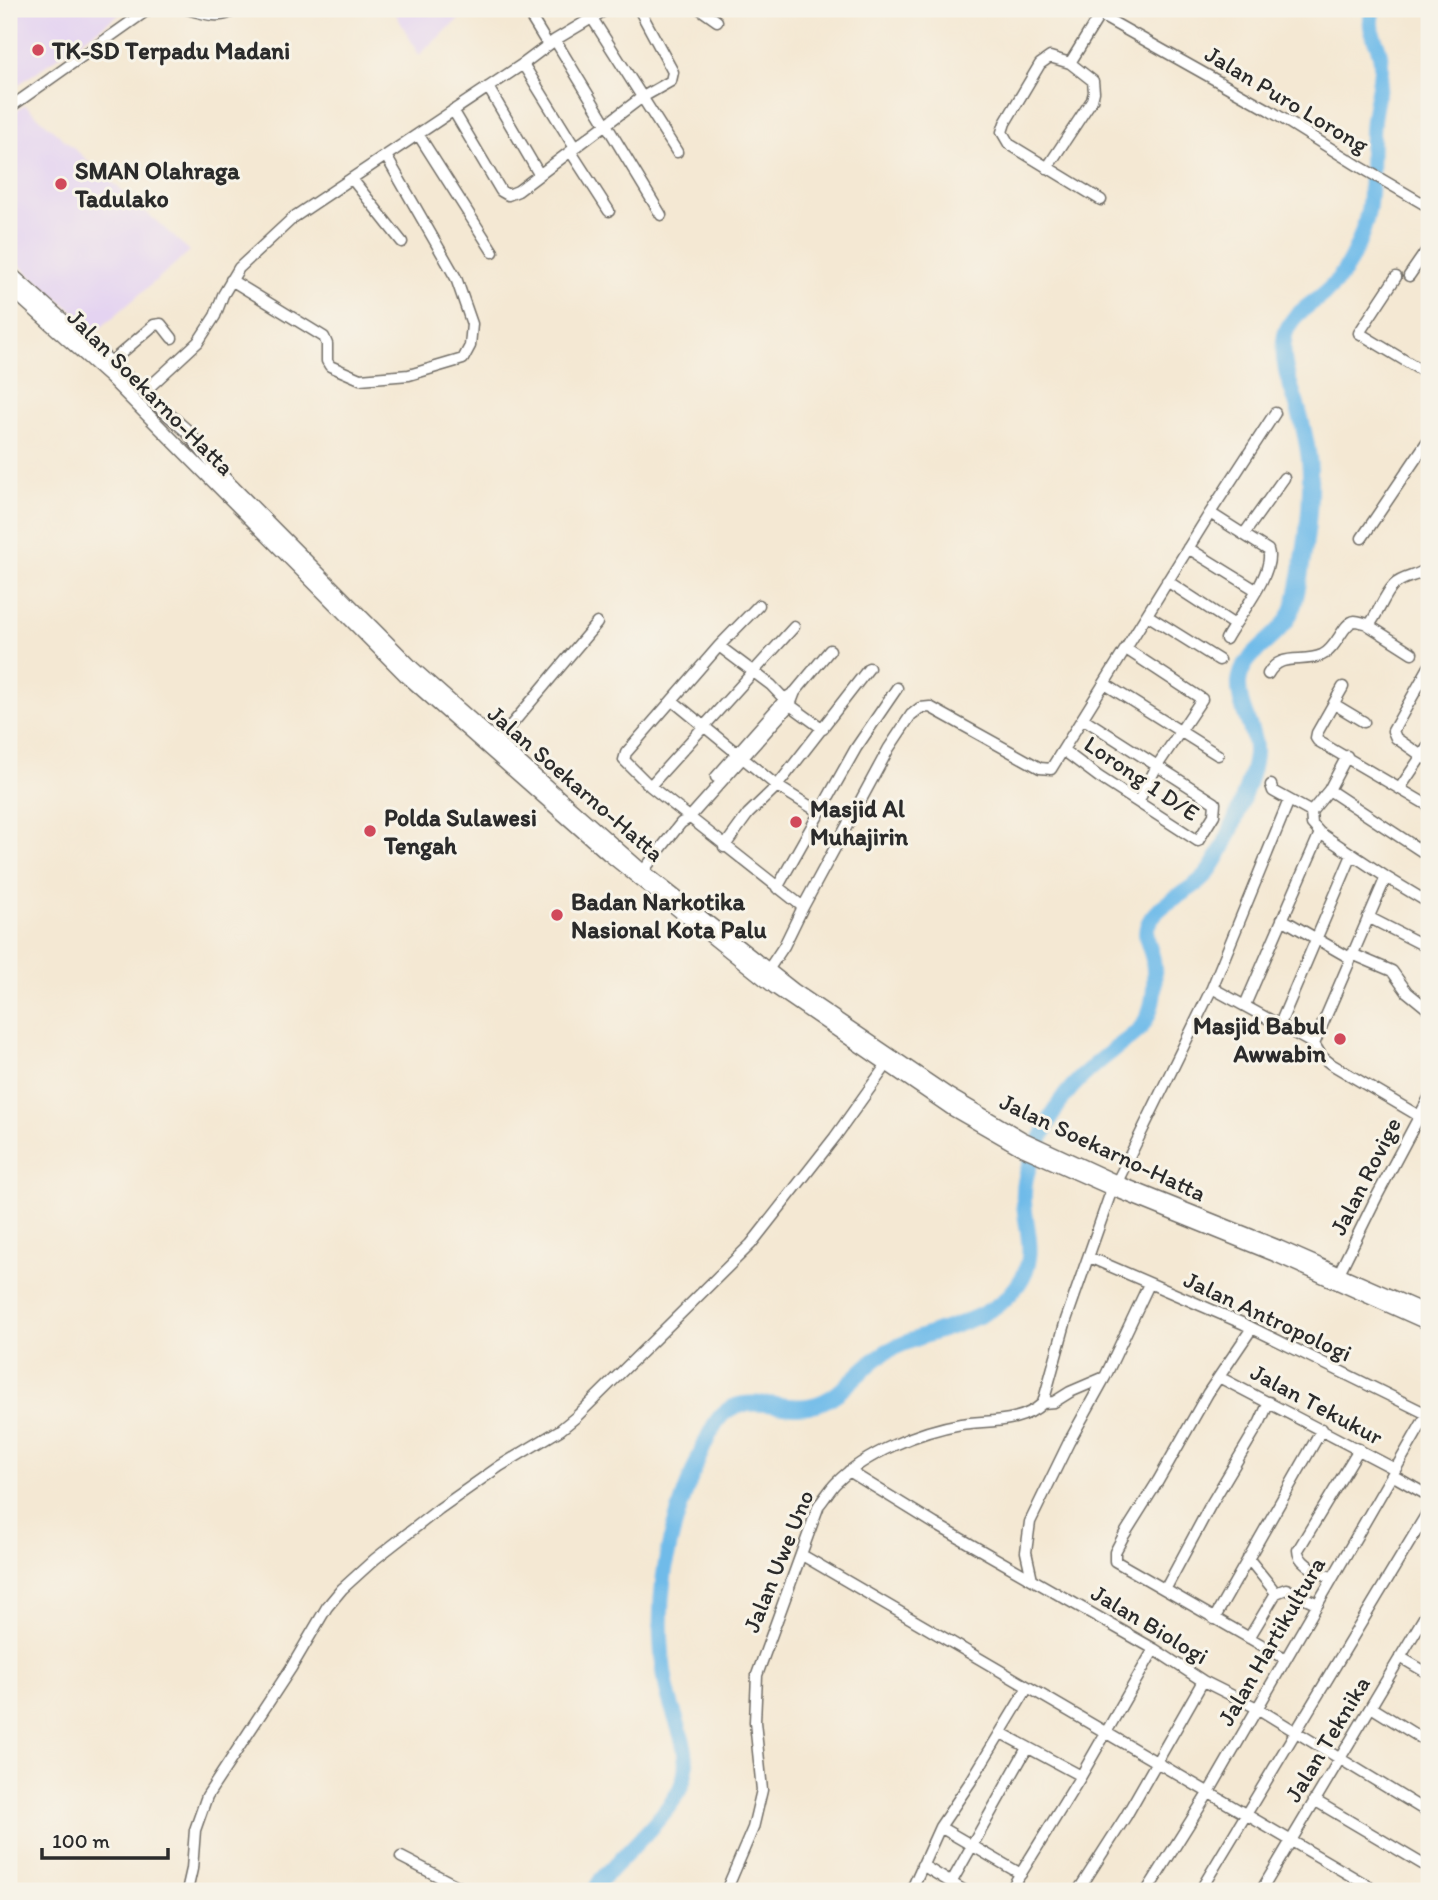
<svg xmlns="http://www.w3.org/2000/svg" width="1438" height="1900" font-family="Itim,sans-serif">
<rect width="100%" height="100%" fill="#f7f3e8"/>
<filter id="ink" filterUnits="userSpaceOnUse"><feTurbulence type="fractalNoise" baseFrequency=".0143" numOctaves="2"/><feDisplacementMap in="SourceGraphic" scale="14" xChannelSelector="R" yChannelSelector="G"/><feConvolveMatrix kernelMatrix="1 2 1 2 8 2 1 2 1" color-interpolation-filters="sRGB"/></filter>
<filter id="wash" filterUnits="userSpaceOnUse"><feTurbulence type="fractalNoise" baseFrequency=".00686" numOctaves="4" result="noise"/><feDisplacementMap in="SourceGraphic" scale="28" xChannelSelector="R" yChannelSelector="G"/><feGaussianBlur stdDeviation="1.57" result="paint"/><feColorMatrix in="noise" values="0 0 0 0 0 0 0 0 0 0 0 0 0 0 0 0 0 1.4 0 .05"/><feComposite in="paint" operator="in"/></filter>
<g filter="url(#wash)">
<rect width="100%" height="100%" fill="#f4e8d3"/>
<!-- built -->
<path fill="#e4d3f1" d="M9,9H127L9,91Z
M393,9H470L419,55Z
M25,105L190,251L97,331L9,257V116Z"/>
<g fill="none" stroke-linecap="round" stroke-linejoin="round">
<!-- river -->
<path stroke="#70bbe9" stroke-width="16" d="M594,1891L601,1880C623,1856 672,1811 682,1784C695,1751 671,1716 666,1684C653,1608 664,1544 693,1472C700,1455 707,1436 717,1421C739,1388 781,1413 813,1405C843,1398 860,1367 886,1352C925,1329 989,1326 1017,1286C1045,1249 1016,1218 1026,1177C1031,1156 1044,1133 1053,1114C1066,1088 1093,1066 1116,1048C1124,1042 1136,1035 1142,1026C1155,1009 1156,980 1153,960C1151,949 1144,938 1147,927C1155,902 1190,894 1206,875C1224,852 1236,819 1245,792C1251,775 1259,755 1253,737C1248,718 1238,703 1239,682C1242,654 1274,641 1287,620C1295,608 1297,592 1300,577C1306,543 1311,510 1310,475C1310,453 1304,429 1298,408C1291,386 1281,364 1284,341C1287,311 1318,304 1335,283C1351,265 1363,235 1368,211C1373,181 1370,150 1373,120C1375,101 1382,81 1381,63C1381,41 1365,34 1373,9"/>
</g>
</g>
<g filter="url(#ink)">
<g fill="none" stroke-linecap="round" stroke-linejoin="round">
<defs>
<path id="minor" d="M187,9C204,14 221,20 237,9
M526,9L548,45
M700,9L717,21
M1100,15L1269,110L1357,165L1429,207
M592,18L677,152
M555,40L661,215
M1070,63L1050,57L1040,64L1005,123L1002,132L1009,144L1101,200
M523,64L575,148
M488,87L539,174
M9,108L149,9
M453,110L501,191L508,195L518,191L641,98L671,81L673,72L639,9
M418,134L493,252
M571,152L609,211
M1047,168L1092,100L1094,92L1093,81L1070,63L1102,11
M352,179L402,242
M1409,276L1429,247
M1396,277L1359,333L1429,375
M231,280L324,337L327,344V361L330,366L360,379L409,375L463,359L470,346L472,324L456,278L386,156
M111,362L154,325L161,324L172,338
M144,392L198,342L215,316L223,295L239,268L294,217L523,64L555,40L607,9
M1210,513L1275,413
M1244,534L1284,478
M1362,538L1429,439
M1188,548L1256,590
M1167,581L1233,624
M759,605L719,646L626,753L624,760L650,786L803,907
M1147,615L1219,660
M1368,625L1412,653
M719,646L771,685L790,705L823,729
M1126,649L1202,699L1157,766L1138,802
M1429,667L1393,731L1396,738L1429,761
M1268,674C1281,651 1302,664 1322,655C1337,649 1343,622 1355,621C1360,621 1365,624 1370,624C1379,612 1384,595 1394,585C1404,575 1421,577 1429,566
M1105,684L1218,755
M1343,687L1317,733L1316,738L1318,741L1429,806
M673,701L777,786L819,812
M1334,704L1364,722
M497,742L597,623
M1063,750L1099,777L1198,841L1214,815L1215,803L1084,719
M1347,756L1329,790L1311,812L1312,824L1320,833L1386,877L1429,903
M716,777L786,698L795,692L830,650
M1271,785L1273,791L1311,812
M650,786L794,627
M1400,788L1429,745
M1329,790L1429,856
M724,847L748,814L777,786L869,668
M643,871L681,823L689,818L790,705L795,692
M777,888L856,748L897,688
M1368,917L1429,948
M1282,919L1350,958
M1352,954L1392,971L1407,992L1429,1010
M768,970L784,946L803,907L889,748L911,715L920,708L930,707L1040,768L1051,769L1210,513L1268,550C1276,572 1237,618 1226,639
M1212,988L1314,1044L1386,877
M1245,1005L1320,833
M1280,1024L1352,855
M1314,1044L1322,1057L1331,1064L1419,1116
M1117,1182L1212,988L1289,800
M1089,1257L1244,1324L1429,1415
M1339,1273L1377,1196L1429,1098
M1252,1328L1208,1393L1158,1481L1124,1535L1115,1552V1561L1286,1659
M1219,1377L1395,1469
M1043,1403L1054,1402L1070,1392L1105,1377L1149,1284
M849,1471L935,1524L1154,1649L1203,1681L1257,1708L1429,1813
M1392,1475L1429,1496
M802,1555L1377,1891
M1248,1558L1276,1593L1249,1638
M1332,1578C1321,1572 1298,1565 1298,1550L1359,1449
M1032,1579L1026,1552L1030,1522L1069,1442L1105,1377
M1166,1588L1210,1506L1260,1422L1269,1402
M1276,1593L1286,1589L1318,1604
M1214,1619L1322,1429
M1400,1657L1429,1674
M1371,1707L1429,1743
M1001,1733L1081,1776
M1314,1800L1429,1868
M940,1827L1021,1874
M401,1857L467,1891
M922,1865L965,1891
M951,1883L1027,1748
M187,1891L192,1869L195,1830L207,1796L291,1668L327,1607L342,1589L375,1559L439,1509L500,1466L560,1430L576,1417L751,1244L835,1137L890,1060
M726,1891L753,1828L762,1790L755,1722L757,1675L819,1505C825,1498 830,1489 836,1483C866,1453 920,1431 961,1424C990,1420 1021,1424 1043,1403L1066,1320L1112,1189
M911,1891L940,1827L971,1781L1028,1687
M1010,1891L1081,1776L1154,1649
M1078,1891L1126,1816L1203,1681
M1147,1891L1209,1792L1429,1411
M1200,1891L1429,1510
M1261,1891L1429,1609"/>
<path id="major" d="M9,272L187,431L223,477L413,668L643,871L794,990L949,1095L1022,1138L1117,1182L1279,1247L1429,1313
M9,287L111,378L405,675L608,854L774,987L952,1109L1020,1148L1112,1189L1275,1255L1429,1324"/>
</defs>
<!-- minor casing -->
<use href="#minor" stroke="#716d66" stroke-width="13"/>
<!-- major casing -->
<use href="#major" stroke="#716d66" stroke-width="15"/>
<!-- minor -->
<use href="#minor" stroke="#fff" stroke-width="10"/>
<!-- major -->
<use href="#major" stroke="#fff" stroke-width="12"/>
</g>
</g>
<!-- markers -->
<g fill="#d1495b" stroke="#f7f3e8" stroke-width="2.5">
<circle cx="38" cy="50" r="7"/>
<circle cx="61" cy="184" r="7"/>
<circle cx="796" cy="822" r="7"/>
<circle cx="370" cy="831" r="7"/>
<circle cx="557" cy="915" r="7"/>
<circle cx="1340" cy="1039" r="7"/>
</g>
<g text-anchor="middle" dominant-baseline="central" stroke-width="6" stroke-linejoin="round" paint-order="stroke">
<!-- poi labels -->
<g font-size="24" font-weight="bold" fill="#2b2b2b" stroke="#f7f3e8" text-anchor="start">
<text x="52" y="50">TK-SD Terpadu Madani</text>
<text x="75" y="170">SMAN Olahraga<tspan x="75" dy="28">Tadulako</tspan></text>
<text x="810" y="808">Masjid Al<tspan x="810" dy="28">Muhajirin</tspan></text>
<text x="384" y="817">Polda Sulawesi<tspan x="384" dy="28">Tengah</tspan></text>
<text x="571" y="901">Badan Narkotika<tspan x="571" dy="28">Nasional Kota Palu</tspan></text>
<text x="1326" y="1025" text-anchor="end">Masjid Babul<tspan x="1326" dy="28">Awwabin</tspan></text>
</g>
<!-- street labels -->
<g font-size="24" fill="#2b2b2b" stroke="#f7f3e8">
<text transform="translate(1287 99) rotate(31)">Jalan Puro Lorong</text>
<text transform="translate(151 392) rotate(45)">Jalan Soekarno-Hatta</text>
<text transform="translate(1142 778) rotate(34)">Lorong 1 D/E</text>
<text transform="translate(576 783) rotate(41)">Jalan Soekarno-Hatta</text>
<text transform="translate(1103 1147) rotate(25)">Jalan Soekarno-Hatta</text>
<text transform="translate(1365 1176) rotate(-63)">Jalan Rovige</text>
<text transform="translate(1268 1316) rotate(25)">Jalan Antropologi</text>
<text transform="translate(1317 1404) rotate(28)">Jalan Tekukur</text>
<text transform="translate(778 1561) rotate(-68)">Jalan Uwe Uno</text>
<text transform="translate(1150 1624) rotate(31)">Jalan Biologi</text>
<text transform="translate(1271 1641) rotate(-60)">Jalan Hartikultura</text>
<text transform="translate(1327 1739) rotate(-59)">Jalan Teknika</text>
</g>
</g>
<!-- margin -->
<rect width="1438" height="1900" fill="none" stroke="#f7f3e8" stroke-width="35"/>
<!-- scale -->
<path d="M42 1848v10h126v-10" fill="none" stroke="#2b2b2b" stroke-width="3.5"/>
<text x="52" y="1848" font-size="21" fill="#2b2b2b" stroke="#f7f3e8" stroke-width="5" paint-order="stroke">100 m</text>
</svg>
